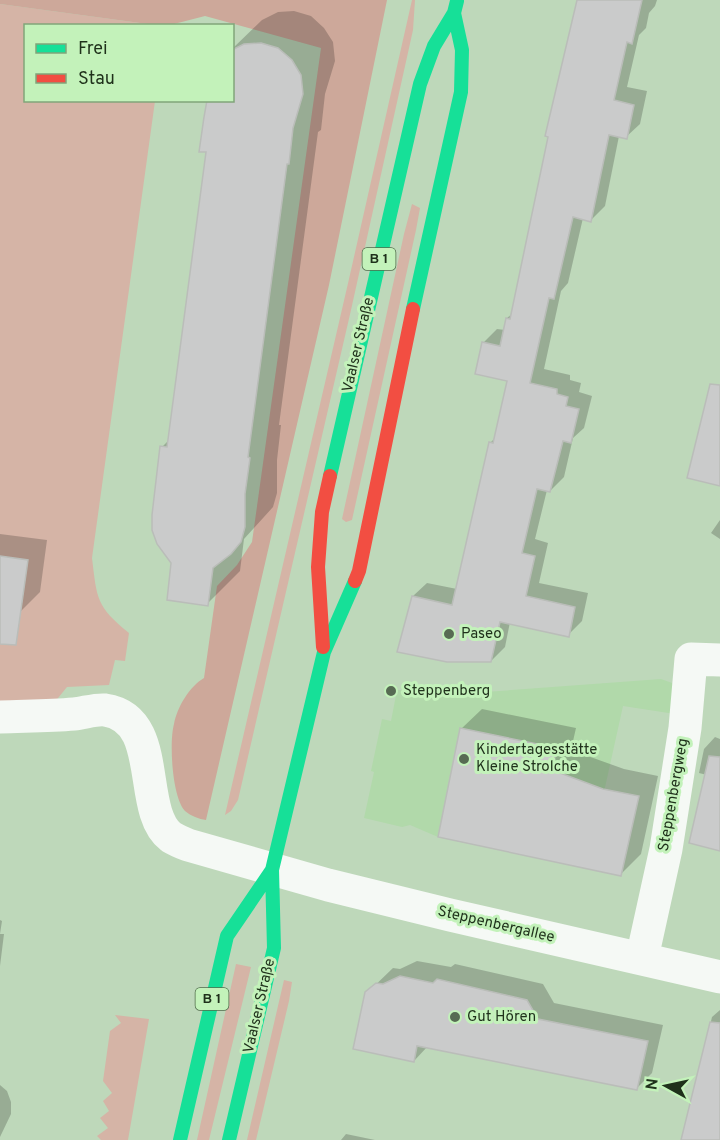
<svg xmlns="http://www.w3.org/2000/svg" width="720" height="1140" font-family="Overpass,sans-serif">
<rect width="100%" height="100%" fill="#bed8ba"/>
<!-- built -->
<path fill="#b1d9aa" d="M661,679L672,683L677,694L675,714L623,706L587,869L438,837L410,825L402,827L364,818L374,772L371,771L382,719L391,721L397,690L485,692Z"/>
<!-- green -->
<path fill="#d5b4a6" d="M412,0H415L413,30L351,310L238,800L231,811L225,815L349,279Z
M0,4L155,25L26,26V100L155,101L92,558C97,599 96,606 129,633L125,661L115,660L109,685L67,687L54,703L0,705Z
M412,204L420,208L416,230L352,520L346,522L342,519L404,234Z
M236,964L251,967L209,1140H197Z
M284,980L292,982L289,1001L256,1140H247Z
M115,1015L149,1019L128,1140H101L97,1136L108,1128L100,1118L109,1111L103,1101L112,1093L103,1081L110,1031L121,1023Z"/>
<!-- forest -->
<path fill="#cda89a" d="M0,0H387L329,285L206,820C199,819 191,816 185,811C172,797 169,742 174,724C177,707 190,686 204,678L217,586L237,565L252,542L321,48L205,16L170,25H155L0,4Z"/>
<!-- shadow -->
<path fill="#0003" d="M577,0H657L655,6L649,13L646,28L639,35L627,87L647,91L640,124L626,137L619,136L605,206L591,220L583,218L568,283L561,291L544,369L570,375V380L581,383L579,392L592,396L584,428L573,438L564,477L550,491L547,490L535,539L548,543L539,583L588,593L582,621L568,635L510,622L505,647L491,661L413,596L427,583L457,589L490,443L496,437L509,380L483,343L497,329L505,330L507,318L513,313Z
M294,11L311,16L324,28L333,42L335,61L325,94L321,130L318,132L279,425H281L277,460V493L273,507L244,539L240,571L207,604L173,562L162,447L170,439L232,100V49L262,20L278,12Z
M720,520V539L711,533Z
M0,534L47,540L40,592L20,612L0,609Z
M482,709L576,728L571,750L624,769L658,776L641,854L621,874L461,729Z
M715,737L720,739V849L707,775L699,773L704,749Z
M0,920L2,921L0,934H4L0,966Z
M417,961L451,967L455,964L543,984L554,1003L663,1025L652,1073L636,1089L428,1046L414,1061L367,993L393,968L400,969Z
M720,1010V1140H683L712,1017Z
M0,1085L7,1091L11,1102V1114L0,1137Z
M346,1134L375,1140H341Z"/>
<!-- building -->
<path fill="#cacbcb" stroke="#babdb9" stroke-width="1.5" d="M577,0H642L632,44L627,42L614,100L634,105L627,139L609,135L591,222L573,217L554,299L549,298L530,383L557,389V394L568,397L566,406L579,409L571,443L563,441L550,492L537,489L522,553L535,556L526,596L575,607L569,637L500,622L491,662H447L397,652L412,596L452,605L489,442L493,443L507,381L475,374L482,342L500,346L506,318L510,319L548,137L545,136Z
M261,43L278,48L292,60L301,75L303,94L293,128L289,164H287L248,457L250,458L245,494V527L241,542L231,554L213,568L208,606L167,600L171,563L157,544L152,530V515L160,446L167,447L206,152H199L204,117L207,100H232V50L244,44Z
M710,384L720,385V486L687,478Z
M0,556L28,560L16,645L0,644Z
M460,728L557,748L552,770L603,789L639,796L621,876L438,837Z
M709,756L720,757V851L689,843Z
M400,976L433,983L437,979L527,1000L538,1019L648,1041L637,1090L417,1046L414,1062L353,1049L365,992L376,983L383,984Z
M710,1022L720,1023V1140H681Z"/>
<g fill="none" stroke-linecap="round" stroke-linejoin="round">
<!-- street -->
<path stroke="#f5f9f5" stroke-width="33" d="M0,717C25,716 49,716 74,714C84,713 96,709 105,710C165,719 136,810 171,837C176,840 183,843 188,845L328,885L450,915L720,977
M642,958L666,849L685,728L691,659L720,660"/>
<!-- fast -->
<path stroke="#16e098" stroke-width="14" d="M413,309L461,92L462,50L454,13
M330,476L420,84L434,46L454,13L457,1
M180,1140L227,936L272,870
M229,1140L274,948L272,870L324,652L355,581"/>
<!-- jam -->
<path stroke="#f24e42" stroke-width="14" d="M355,581L359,571L413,309
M323,647L318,567L322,512L330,476"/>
</g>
<!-- markers -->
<g fill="#576b53" stroke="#c3f2ba" stroke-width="2">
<circle cx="449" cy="634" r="6"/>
<circle cx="391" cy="691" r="6"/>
<circle cx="464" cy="759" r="6"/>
<circle cx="455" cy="1017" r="6"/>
</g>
<g text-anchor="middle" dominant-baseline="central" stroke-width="6" stroke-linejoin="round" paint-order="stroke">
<!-- shield labels -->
<g fill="#c3f2ba" stroke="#506b4b" stroke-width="1.5">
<rect x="362.5" y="248" width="33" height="22" rx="4.5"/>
<rect x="195.5" y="988" width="33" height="22" rx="4.5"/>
</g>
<g font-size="14" font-weight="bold" fill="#1f311b">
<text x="379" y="259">B 1</text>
<text x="212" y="999">B 1</text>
</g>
<!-- street labels -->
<g font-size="15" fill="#1f311b" stroke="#c3f2ba">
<text transform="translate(359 345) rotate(-77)">Vaalser Straße</text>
<text transform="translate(674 795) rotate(-80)">Steppenbergweg</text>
<text transform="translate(496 925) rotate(13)">Steppenbergallee</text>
<text transform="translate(260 1006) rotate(-77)">Vaalser Straße</text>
</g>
<!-- poi labels -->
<g font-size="15" fill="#1f311b" stroke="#c3f2ba" text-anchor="start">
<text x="461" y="634">Paseo</text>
<text x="403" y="691">Steppenberg</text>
<text x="476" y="750">Kindertagesstätte<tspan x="476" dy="17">Kleine Strolche</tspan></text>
<text x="467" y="1017">Gut Hören</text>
</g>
</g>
<!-- legend -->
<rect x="24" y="24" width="210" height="78" fill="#c3f2ba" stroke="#81a57a" stroke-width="1.5"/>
<rect x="36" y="44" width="30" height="9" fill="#16e098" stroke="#81a57a" stroke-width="1.5"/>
<text x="78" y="54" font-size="18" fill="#1f311b">Frei</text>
<rect x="36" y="74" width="30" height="9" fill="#f24e42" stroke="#81a57a" stroke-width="1.5"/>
<text x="78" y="84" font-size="18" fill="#1f311b">Stau</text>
<!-- north arrow -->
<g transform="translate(666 1086) rotate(278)" stroke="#c3f2ba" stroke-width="4.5" paint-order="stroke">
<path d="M0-4.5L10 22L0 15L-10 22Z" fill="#1f311b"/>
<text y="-9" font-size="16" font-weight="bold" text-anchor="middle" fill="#1f311b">N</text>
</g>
</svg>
